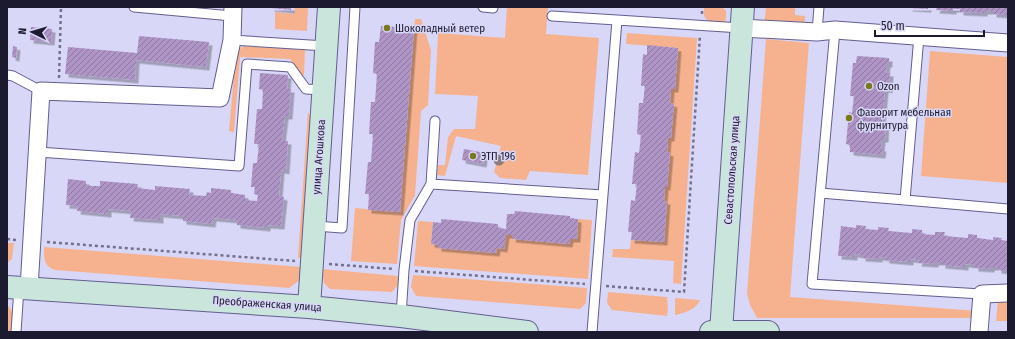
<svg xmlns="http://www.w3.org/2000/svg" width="1015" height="339" font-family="'Fira Sans Condensed',sans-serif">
<defs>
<pattern id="building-hatch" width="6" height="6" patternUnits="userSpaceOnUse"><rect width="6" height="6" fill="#af94c6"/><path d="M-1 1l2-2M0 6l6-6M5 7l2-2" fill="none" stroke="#8e78a1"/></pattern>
<filter id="shadow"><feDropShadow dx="3.5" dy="3.5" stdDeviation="0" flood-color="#0004"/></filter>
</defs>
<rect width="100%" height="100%" fill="#d9d7f8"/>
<!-- grass -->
<path fill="#f6b28f" d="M295,7H308L307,31L275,29V12L294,14Z
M507,7H548L546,34L599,38L588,175L530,171L526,180L500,178L494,172L501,146L456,136L445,176L437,175L438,165H445L448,137L454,129H475L478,96L435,94L438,33L505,38Z
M704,7H722L726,11V20L721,23L708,21L704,16Z
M766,7H795V15L805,16L804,29L764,26Z
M415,19H421L431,50L428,105L421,111L415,195L401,220L397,264L351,261L355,208L400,212Z
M627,33L697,38L681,284L673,283L674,261L612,257L613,249H630L631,240L664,242L667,201H664L665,187H667L670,153L667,152L668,138H671L674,104L670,103L671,89H675L678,48L626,44Z
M766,39L809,43L790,297L978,311L977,318H757L750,305L747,294Z
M243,46L305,50L304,75H301L290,59L240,57L234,132L229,131L236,53Z
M930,51L1008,57V183L921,176Z
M308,112L311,118L302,258H298Z
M578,219L592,220L588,279L414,266L418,221L433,222L431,244L438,245V248L496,253L497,248L504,249L506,235H513V239L569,244L570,239H577Z
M7,243H14L12,259L7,263Z
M44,247L302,267L300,280L289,288L55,270C43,266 44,258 44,247Z
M322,269L398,276V285L392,292L330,289L324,283Z
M413,275L587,288L586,303L580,309L416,296L411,287Z
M608,292L667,297L668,307L667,316L612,310L607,303Z
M675,298L700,300C696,310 684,313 675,315Z
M1008,299V321H996L998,300Z
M7,305C15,312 16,323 11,332H7Z"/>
<!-- building -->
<path fill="url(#building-hatch)" filter="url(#shadow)" d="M271,7H291V10L271,8Z
M909,7H928V9L909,8Z
M937,7H1008V15L993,14V11H984V13L960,12V9H953V11L936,10Z
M381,26L414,28L400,212L368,210L369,194H365L368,162H371L373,134H369L371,102H375L377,74L373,73L375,42H379Z
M31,27L52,29L51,42L30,40Z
M139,36L209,42L206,67L136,60L135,80L65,74L68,47L137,53Z
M647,45L678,48L675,89H671L670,103L674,104L671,138H668L667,152L670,153L667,187H665L664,201H667L664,242L631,240L632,232H628L631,200L635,201L637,184H632L635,152L639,153L641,135L637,134L639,103H643L645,86H641L643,54L647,55Z
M13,46L17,47L16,58L12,57Z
M857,56L889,58V64H887L886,73H890L889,90L885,89L882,122H886L885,139H882L881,148H883L882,155L850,152V145L846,144L849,112L852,113L854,96H850L853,63H856Z
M260,73L288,75L287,89H291L289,116H285L282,141H288L286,171L281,170L279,196L284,197L281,226L267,225V228L237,225V220L213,218L212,224L183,221V216L160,214V220L130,218L131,211L108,209V214L77,211L78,206L66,205L68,179L86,181V185L92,186H100V181L138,184L137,188L155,190V186L190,189L189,195L206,196L207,192L211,193V188L231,190V193L245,195V200L257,201L258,195L254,194L255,187H251L253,163H257L259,144H254L257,109H262L263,90L259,89Z
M464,149L485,153L483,164L462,160Z
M515,211L570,216V218L578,219L577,239H570L569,244L512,239L513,235H506L504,249L497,248L496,253L438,248V245L431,244L433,222L441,223V219L498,224V228L506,229L507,214H514Z
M856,225L866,226L865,229L878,230V227L889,228L888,231L912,233V229L922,230V234L935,235V232H945L944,236L968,238V234L977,235V238L993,240V237L1002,238L1001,240L1008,241L1007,271L998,270V267H991V269L975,268V265L965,264V267L942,265V262H935V264L918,263L919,260L910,259V262L886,260V258L879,257V259L862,258V255L854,254V257L838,256L841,226L856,228Z"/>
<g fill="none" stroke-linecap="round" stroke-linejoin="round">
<defs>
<path id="lane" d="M134,7L232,16
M483,7L493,8
M552,16L617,20
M835,30L812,284L982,294
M817,32L819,7
M919,36L905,200L1008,209
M232,40L326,46
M7,75L13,76L41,91
M38,152L239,166L247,64L290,67L306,89L323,90
M431,184L603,195
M820,193L905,200
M315,226L342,228L355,7
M401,316L404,270L410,220L431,184L435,121
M16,332L19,288
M592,332L617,20L741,28"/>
<path id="street" d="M741,28L817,32L835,30L1008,43
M29,288L41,91L220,98L232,40L233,7
M979,332L982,294L1008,293"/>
<path id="secondary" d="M7,287L309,307L401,316L527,332
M309,307L329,7
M711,332H768
M721,332L743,7"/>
</defs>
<!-- lane casing -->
<use href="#lane" stroke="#635e8e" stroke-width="11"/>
<!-- street casing -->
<use href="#street" stroke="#635e8e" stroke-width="19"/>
<!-- secondary casing -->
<use href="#secondary" stroke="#635e8e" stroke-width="24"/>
<!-- path -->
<path stroke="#73718b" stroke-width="2.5" stroke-dasharray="3 3" stroke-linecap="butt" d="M702,14V7
M59,78L61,7
M7,239L16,240
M47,242L295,261
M329,264L394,269
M415,271L585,284
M606,286L684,292L700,35"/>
<!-- lane -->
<use href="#lane" stroke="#fff" stroke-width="9"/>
<!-- street -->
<use href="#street" stroke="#fff" stroke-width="17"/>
<!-- secondary -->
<use href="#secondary" stroke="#c9e5dc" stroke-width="22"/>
</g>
<!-- trees -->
<circle fill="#917a7c" cx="499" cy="160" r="5.5"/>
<!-- markers -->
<g fill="#79781e" stroke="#d9d7f8" stroke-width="1.5">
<circle cx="387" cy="28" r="4"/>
<circle cx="869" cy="86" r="4"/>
<circle cx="849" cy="118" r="4"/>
<circle cx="473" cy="156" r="4"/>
</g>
<g text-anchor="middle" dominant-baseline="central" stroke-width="3" stroke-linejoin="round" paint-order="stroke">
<!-- poi labels -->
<g font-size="11" fill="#1c1a2e" stroke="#d9d7f8" text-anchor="start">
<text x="395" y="28">Шоколадный ветер</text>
<text x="877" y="86">Ozon</text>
<text x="857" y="112">Фаворит мебельная<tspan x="857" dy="13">фурнитура</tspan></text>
<text x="481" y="156">ЭТП 196</text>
</g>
<!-- street labels -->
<g font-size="11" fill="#1c1a2e" stroke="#d9d7f8">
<text transform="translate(319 157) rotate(-86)">улица Агошкова</text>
<text transform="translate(732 170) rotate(-86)">Севастопольская улица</text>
<text transform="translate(267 304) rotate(4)">Преображенская улица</text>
</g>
</g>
<!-- border -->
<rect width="1015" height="339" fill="none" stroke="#1c1a2e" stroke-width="16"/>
<!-- north arrow -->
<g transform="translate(32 32) rotate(275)" stroke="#d9d7f8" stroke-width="3" paint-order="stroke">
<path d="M0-3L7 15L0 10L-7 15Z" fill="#1c1a2e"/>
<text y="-6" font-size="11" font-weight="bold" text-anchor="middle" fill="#1c1a2e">N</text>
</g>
<!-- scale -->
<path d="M875 30v6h109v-6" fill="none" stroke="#1c1a2e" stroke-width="2"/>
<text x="881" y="30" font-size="12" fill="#1c1a2e" stroke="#d9d7f8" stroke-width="3" paint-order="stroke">50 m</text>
</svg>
